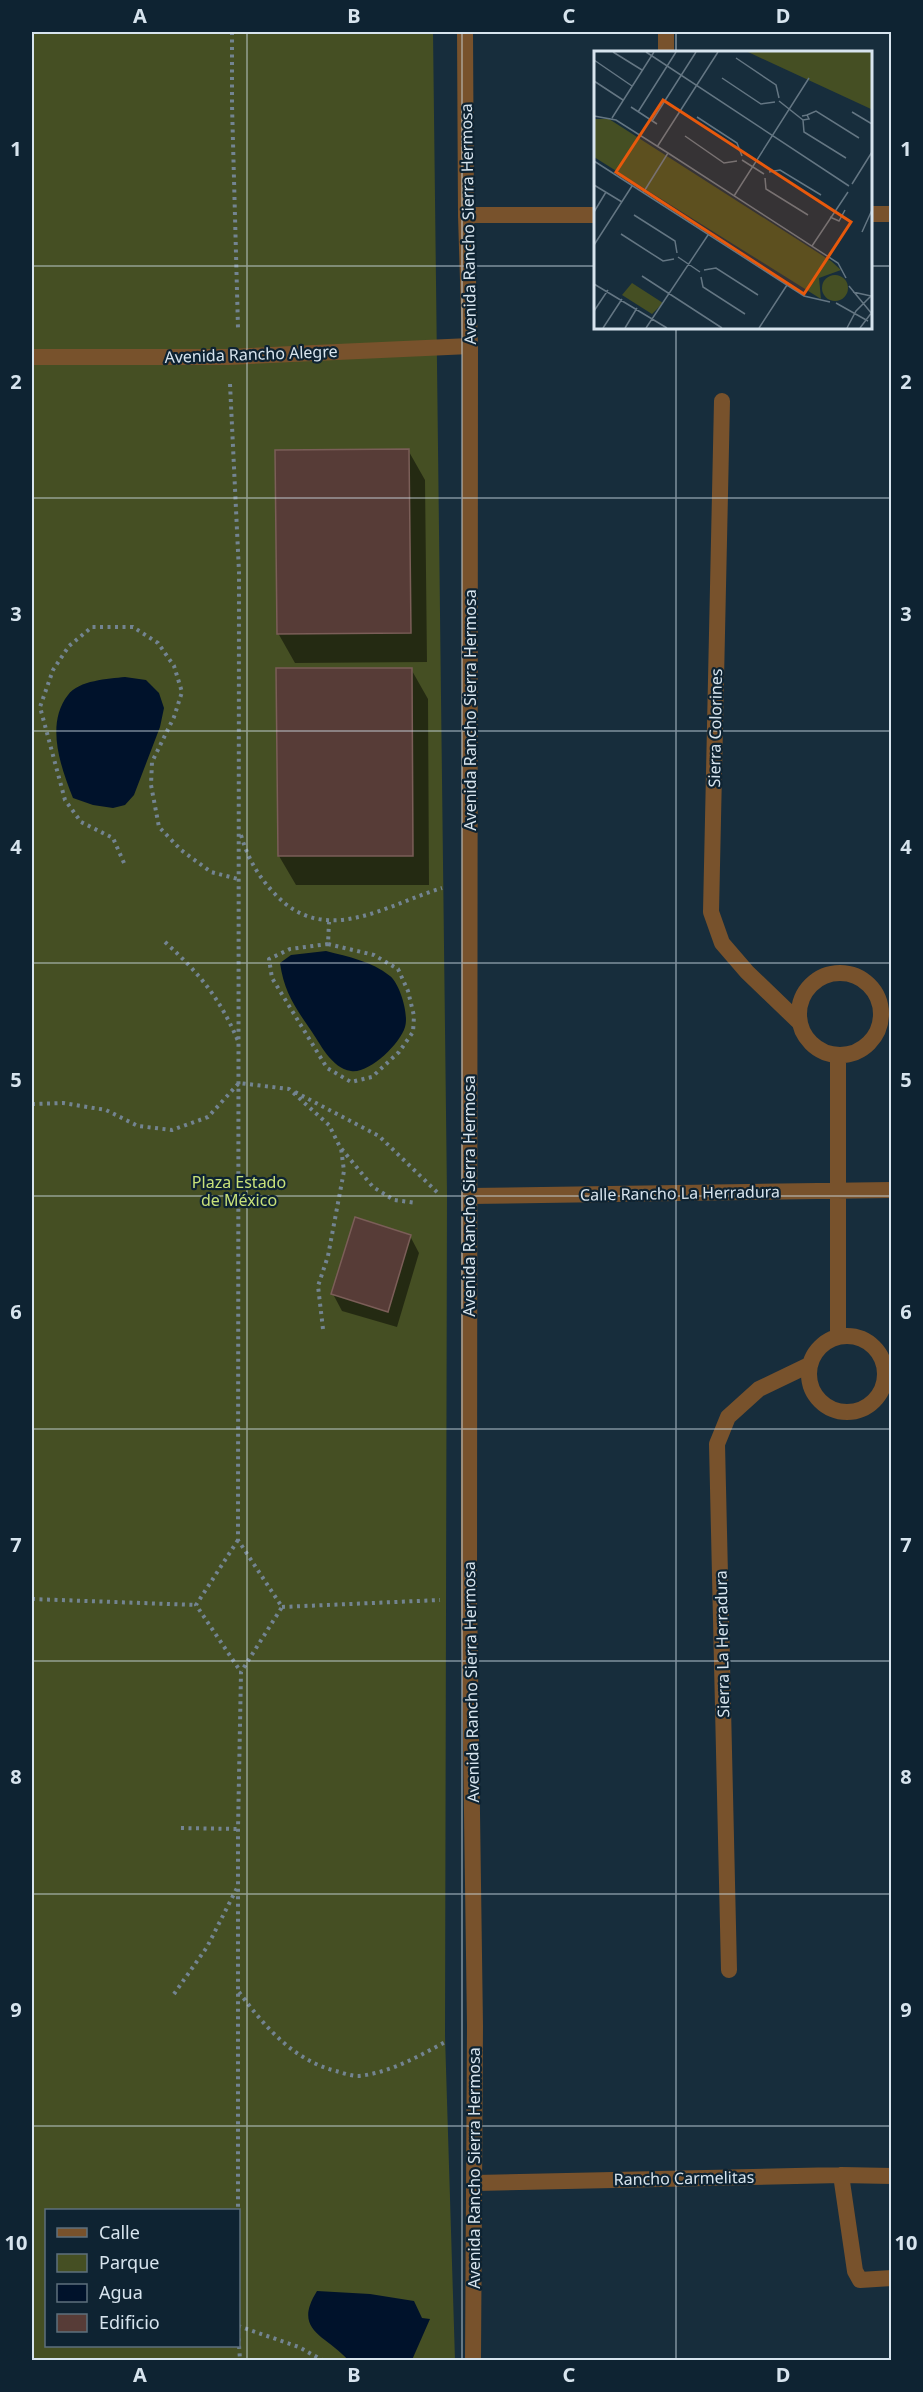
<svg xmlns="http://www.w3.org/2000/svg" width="923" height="2392" font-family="'Noto Sans',sans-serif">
<rect width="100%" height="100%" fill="#172d3c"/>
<!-- green -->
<path fill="#454f23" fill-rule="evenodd" d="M32,32H433L447,1194L445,2036L455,2360H32ZM46,2210H238V2346H46Z"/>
<!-- water -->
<path fill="#00122b" d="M125,677L146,680L159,693L164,708L160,727L134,795L125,805L113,808L93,805L73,798C61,768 45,724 68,695C79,680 108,679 125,677Z
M326,951C349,957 371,961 390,976C400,984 409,1015 405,1027C400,1044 369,1074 351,1071C331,1068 320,1043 310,1029C294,1006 284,991 280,963L291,955Z
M317,2291L370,2294L414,2301L422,2318L430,2319L412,2360H348C326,2335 292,2331 317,2291Z"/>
<!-- shadow -->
<path fill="#0007" d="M408,450L425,480L427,662L295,663L278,633Z
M411,669L428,699L429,885H296L279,856Z
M410,1236L419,1253L397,1327L342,1311L333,1294Z"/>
<!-- building -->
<path fill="#573c37" stroke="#7b5e58" stroke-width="1.5" d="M409,449L411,633L277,634L275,450Z
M276,668H412L413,856H278Z
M355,1217L411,1235L388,1312L331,1294Z"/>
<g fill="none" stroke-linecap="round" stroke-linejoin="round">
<!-- path -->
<path stroke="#738491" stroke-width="4" stroke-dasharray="3 4.5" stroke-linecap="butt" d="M232,32V105L238,328
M230,384L239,572L238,1540L282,1607L241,1672L238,1829V2210
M241,835C248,859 258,876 275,894C325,948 386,905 442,888
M124,863L113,838L81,822L65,800L40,707L53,670L69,646L92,627H133L158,643L174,666L182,692L174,717L152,762L151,785L159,827L181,850L211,872L238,879
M165,942C199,973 220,998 238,1041
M328,944L374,955L398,969L408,991L414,1016L413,1032L399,1052L372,1077L351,1082L327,1068L272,978L269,959L290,949L328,944L329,922
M295,1092L379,1136L439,1194
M32,1104L63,1103L106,1110L138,1126L172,1130L208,1117L239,1083L289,1089L329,1125L340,1147L373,1187L394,1200L417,1203
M323,1329L318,1286L328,1256L344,1171L341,1148
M238,1540L196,1605L241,1672
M32,1599L196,1605
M282,1607L440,1600
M181,1828L238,1829
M239,1992C265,2027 293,2060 336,2071C343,2073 351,2076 358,2076C390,2073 419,2056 447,2041
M174,1994L207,1947L238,1886
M238,2326L299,2347L322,2360
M238,2331L240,2360"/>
<!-- minor -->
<path stroke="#78522c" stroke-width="16" d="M666,52V32
M870,214H892
M466,215H596
M32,357H228L470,346
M722,401L711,912L722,943L747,972L799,1022
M799 1014a41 41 0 1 1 82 0a41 41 0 1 1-82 0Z
M838,1055V1336
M469,1196L892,1190
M809 1374a38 38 0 1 1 76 0a38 38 0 1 1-76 0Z
M729,1970L717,1444L728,1417L759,1389L809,1365
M841,2175L855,2271L860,2280L892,2278
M476,2183L841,2175L892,2176"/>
<!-- tertiary -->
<path stroke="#78522c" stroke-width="16" d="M465,32L466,215L470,346L469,1599L475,2026L473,2360"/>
</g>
<!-- grid -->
<path fill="none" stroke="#d7e4ee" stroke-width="1.5" stroke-opacity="0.55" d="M247,32V2360M462,32V2360M676,32V52M32,266H596M870,266H892M676,327V2360M32,498H892M32,731H892M32,963H892M32,1196H892M32,1429H892M32,1661H892M32,1894H892M32,2126H892"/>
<g text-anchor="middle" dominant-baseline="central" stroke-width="4.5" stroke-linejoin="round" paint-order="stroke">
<!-- street labels -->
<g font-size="16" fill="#d7e4ee" stroke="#0e2332">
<text transform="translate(468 224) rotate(-91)">Avenida Rancho Sierra Hermosa</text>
<text transform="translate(251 354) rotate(-2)">Avenida Rancho Alegre</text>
<text transform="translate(470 710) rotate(-90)">Avenida Rancho Sierra Hermosa</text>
<text transform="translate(715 728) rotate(-89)">Sierra Colorines</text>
<text transform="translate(680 1193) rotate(-1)">Calle Rancho La Herradura</text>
<text transform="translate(469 1196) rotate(-90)">Avenida Rancho Sierra Hermosa</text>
<text transform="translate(722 1644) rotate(-91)">Sierra La Herradura</text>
<text transform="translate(471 1682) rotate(-91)">Avenida Rancho Sierra Hermosa</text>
<text transform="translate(474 2168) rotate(-90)">Avenida Rancho Sierra Hermosa</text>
<text transform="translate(684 2178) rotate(-1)">Rancho Carmelitas</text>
</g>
<!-- park labels -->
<g font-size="16" fill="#c8e179" stroke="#0e2332">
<text x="239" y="1182">Plaza Estado<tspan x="239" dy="18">de México</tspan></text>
</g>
</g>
<!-- overview -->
<g transform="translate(594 51)">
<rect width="278" height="278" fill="#172d3c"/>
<path d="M154,1H277V58ZM0,68H15L237,210L247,219L225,227L227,248L0,106ZM228 237a13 13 0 1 1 26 0a13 13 0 1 1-26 0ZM38,232L69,252L58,263L28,244Z" fill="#454f23"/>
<path fill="none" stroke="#647683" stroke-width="1.5" d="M19,1L48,19M52,1L255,135M142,7L182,34L185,47M0,9L38,35M128,27L167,53L181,51M0,30L29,49M185,50L209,69L215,68L213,64L208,65M37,56L63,73M44,61L82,1M258,61L278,73M213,64L222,60L265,87M0,65L22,69L74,102L244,212L252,227M103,66L143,92L148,105M18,67L60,1M209,69L210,81L252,107M58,70L102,1M91,85L130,112L143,110M63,96L124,1M148,109L170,123M0,110L210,245L236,251M175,121L186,119L227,144M171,127L172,138L214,164M258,133L278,101M0,134L28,151M49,142L74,102M140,145L215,27M0,161L12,141M40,164L81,190L83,202M236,166L245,170L251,159M268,181L278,159M27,183L69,210L80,208M0,194L38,135M218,195L254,141M84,206L106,221M110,219L122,217L164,244M48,225L128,277M107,226L109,236L151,263M0,233L73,277M255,235L278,263M259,241L277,245M242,252L274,270M0,260L14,239M9,277L28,248M31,277L43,257M52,277L114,184M165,277L193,234M253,277L262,260L278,244M266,277L278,261"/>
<path fill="#e8590c" fill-opacity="0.15" stroke="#e8590c" stroke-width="3" d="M69,49L257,171L210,243L22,121Z"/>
<rect width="278" height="278" fill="none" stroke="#d7e4ee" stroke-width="3"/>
</g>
<!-- border -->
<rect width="923" height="2392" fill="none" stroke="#0e2332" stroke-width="66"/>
<!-- legend -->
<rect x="45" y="2209" width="195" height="138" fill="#0e2332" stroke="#5e707d" stroke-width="1.5"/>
<rect x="57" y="2228" width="30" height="9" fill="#78522c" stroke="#5e707d" stroke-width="1.5"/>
<text x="99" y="2239" font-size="18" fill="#d7e4ee">Calle</text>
<rect x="57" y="2254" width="30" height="18" fill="#454f23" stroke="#5e707d" stroke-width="1.5"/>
<text x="99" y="2269" font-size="18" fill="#d7e4ee">Parque</text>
<rect x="57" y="2284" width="30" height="18" fill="#00122b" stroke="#5e707d" stroke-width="1.5"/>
<text x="99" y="2299" font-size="18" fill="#d7e4ee">Agua</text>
<rect x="57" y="2314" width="30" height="18" fill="#573c37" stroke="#5e707d" stroke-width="1.5"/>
<text x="99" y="2329" font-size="18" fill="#d7e4ee">Edificio</text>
<rect x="33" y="33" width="857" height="2326" fill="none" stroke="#d7e4ee" stroke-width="2"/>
<g font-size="20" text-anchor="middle" font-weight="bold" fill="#d7e4ee">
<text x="140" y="23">A</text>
<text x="354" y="23">B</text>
<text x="569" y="23">C</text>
<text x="783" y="23">D</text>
<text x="16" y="156">1</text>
<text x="906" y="156">1</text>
<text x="16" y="389">2</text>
<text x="906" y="389">2</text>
<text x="16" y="621">3</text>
<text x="906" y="621">3</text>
<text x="16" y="854">4</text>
<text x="906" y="854">4</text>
<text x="16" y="1087">5</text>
<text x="906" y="1087">5</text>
<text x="16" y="1319">6</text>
<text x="906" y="1319">6</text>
<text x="16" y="1552">7</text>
<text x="906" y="1552">7</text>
<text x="16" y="1784">8</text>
<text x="906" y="1784">8</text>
<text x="16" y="2017">9</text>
<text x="906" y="2017">9</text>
<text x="16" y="2250">10</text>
<text x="906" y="2250">10</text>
<text x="140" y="2382">A</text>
<text x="354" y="2382">B</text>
<text x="569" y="2382">C</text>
<text x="783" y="2382">D</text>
</g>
</svg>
